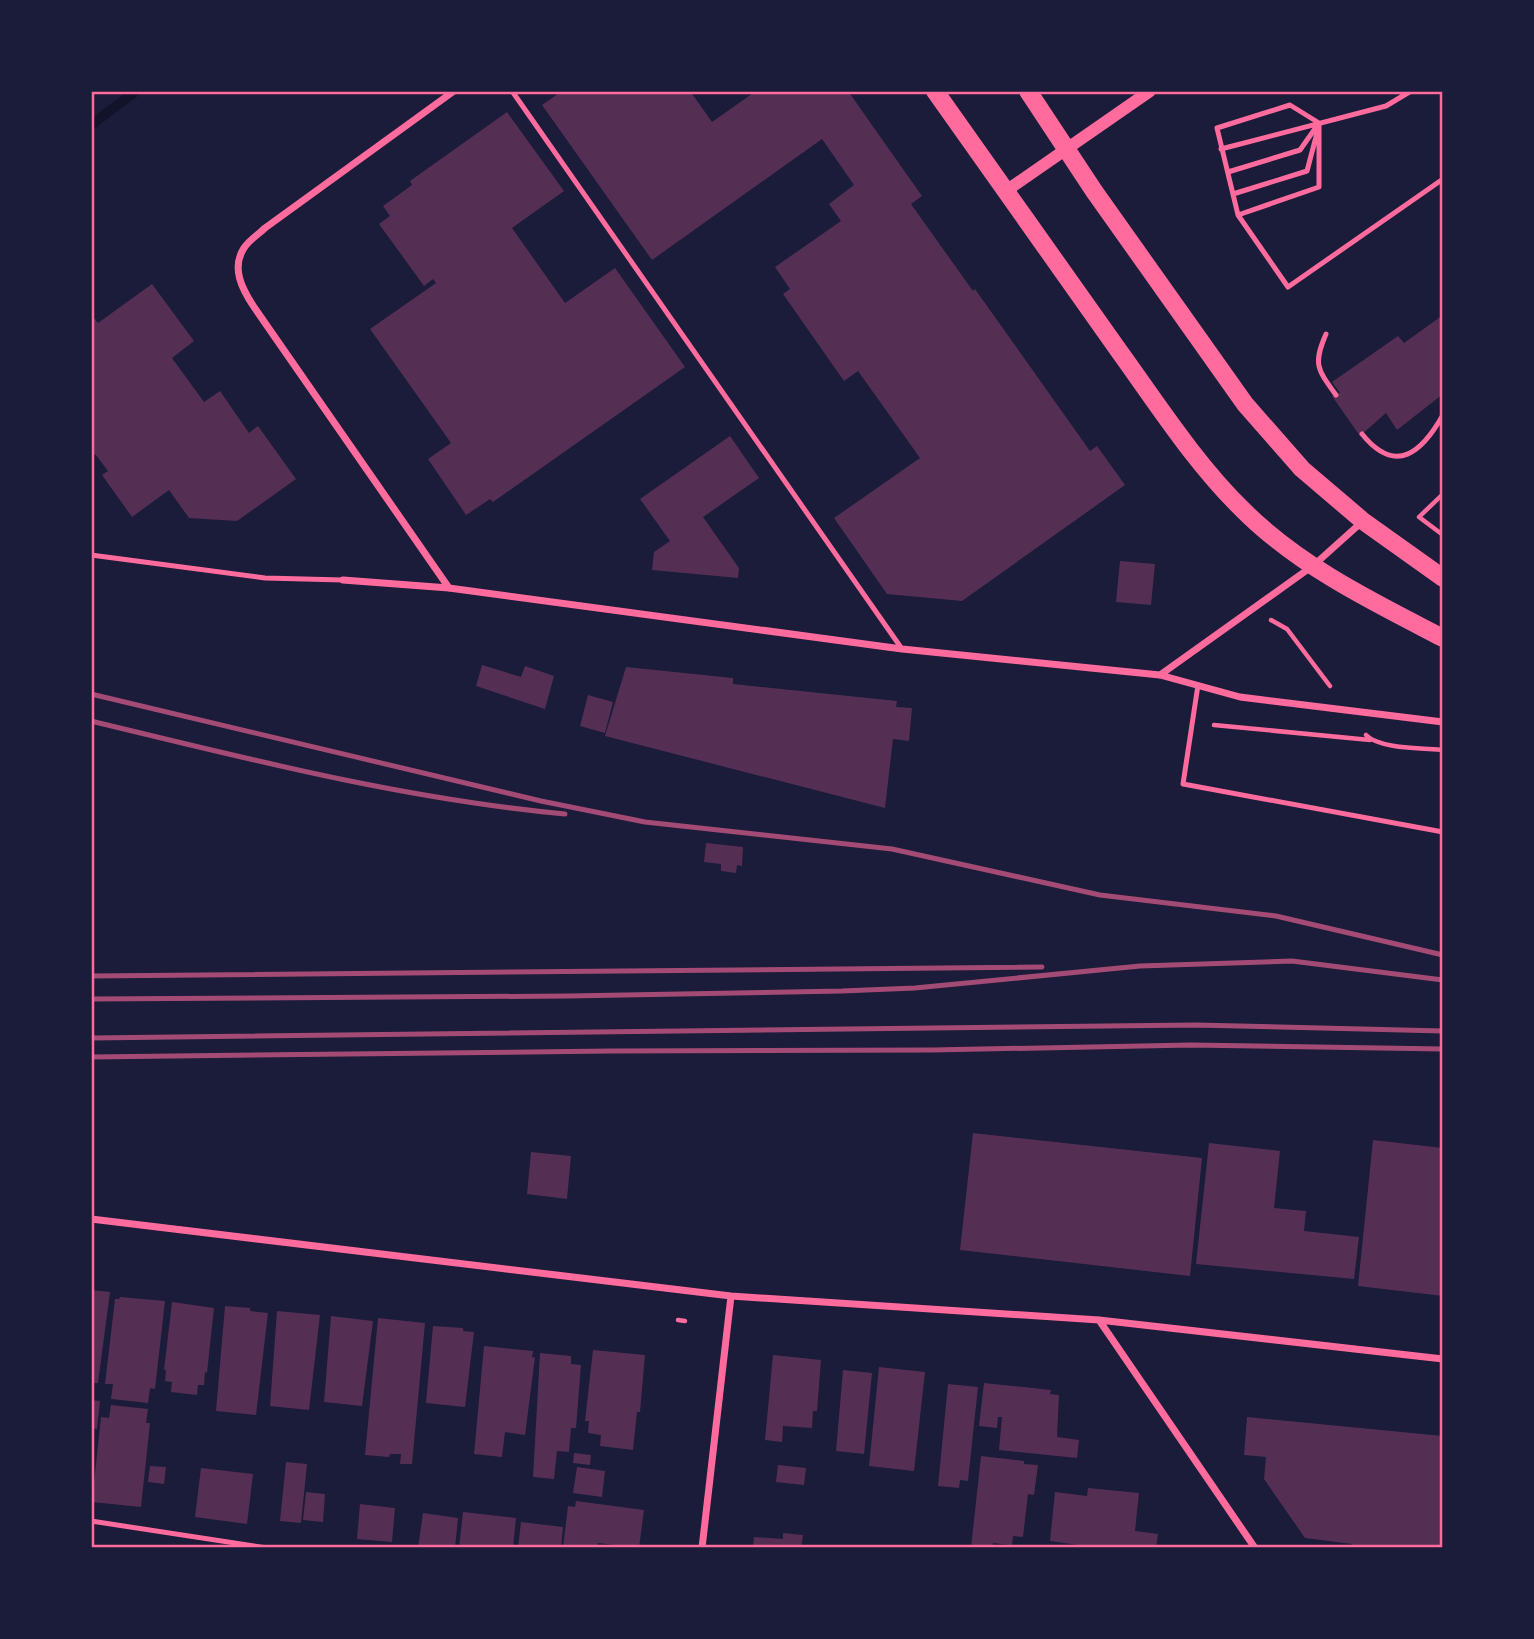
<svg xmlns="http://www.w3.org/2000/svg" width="1534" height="1639" font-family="Arial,sans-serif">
<rect width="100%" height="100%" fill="#1b1b3a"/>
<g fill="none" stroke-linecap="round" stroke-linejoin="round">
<!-- stream -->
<path stroke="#12122b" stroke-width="10" d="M91,125L136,91"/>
</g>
<!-- building -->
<path fill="#542f53" d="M562,91H690L712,122L756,91H848L922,196L911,204L973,291L975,289L1090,451L1097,446L1125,485L962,601L887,594L834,518L920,458L858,371L844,381L783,294L790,289L775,267L841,221L829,204L854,185L822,139L652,260L542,105Z
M507,112L564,191L512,228L565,303L615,268L685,367L493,502L490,499L466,515L428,459L451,443L370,329L436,283L433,279L424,286L379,224L390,216L383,206L412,185L410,181Z
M152,284L194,341L172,358L204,402L220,391L249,433L258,426L296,479L237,521L189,518L169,490L132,517L102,475L108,471L96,455L91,453V314L98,323Z
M1443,315V394L1397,430L1386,413L1360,436L1332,396L1340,393L1332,382L1398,336L1404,343Z
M730,436L759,478L703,517L739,568L738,578L652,570L654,552L670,541L640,499Z
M1120,561L1155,564L1151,605L1116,602Z
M482,665L521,677L525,666L554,676L545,709L476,686Z
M626,667L733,678V684L897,701L896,707L912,708L909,741L893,739L885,808L605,736Z
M588,695L613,702L605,733L580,726Z
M706,843L743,847L742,866L737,865L736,873L721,871V864L704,862Z
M973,1133L1202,1158L1190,1276L960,1250Z
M1373,1140L1443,1148V1296L1358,1286Z
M1209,1143L1280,1151L1274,1208L1306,1211L1304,1231L1359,1237L1354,1279L1196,1264Z
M531,1152L571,1156L567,1199L527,1194Z
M91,1290L110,1292L98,1383H91Z
M120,1297L165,1301L155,1389L150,1388L148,1403L111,1399L113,1384H105L115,1299H119Z
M172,1302L214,1308L207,1373L205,1372L204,1385H198L197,1395L171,1392L172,1382L165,1381L166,1370H164Z
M225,1306L250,1308V1311L268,1313L256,1415L216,1411Z
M277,1311L320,1315L309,1410L270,1406Z
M331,1316L373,1321L362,1406L324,1402Z
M378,1318L425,1323L412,1464H400L401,1454H390L389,1457L365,1455Z
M433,1326L463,1328V1331L474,1332L465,1407L426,1403Z
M484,1346L533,1351L532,1358L535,1357L525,1435L505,1432L502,1457L474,1454Z
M593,1350L645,1355L640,1412H637L633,1450L600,1446L601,1435L588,1433L589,1421H585Z
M540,1353L571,1356V1364L581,1365L576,1428H571L569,1452L557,1451L554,1479L533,1477Z
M773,1355L821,1360L817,1411H813L812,1428L783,1426L782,1442L765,1440Z
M879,1367L925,1372L914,1471L869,1466Z
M843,1370L872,1373L864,1454L836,1451Z
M984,1383L1051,1390L1050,1394L1059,1395L1057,1437L1079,1440L1077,1458L999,1450L1002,1417H998L997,1428L979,1426Z
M948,1384L978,1387L968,1481L960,1480L959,1488L938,1486Z
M91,1400L100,1401L97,1429L91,1428Z
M111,1405L148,1409L146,1423H150L141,1507L92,1502L101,1417L109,1418Z
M1247,1417L1443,1436V1548H1352V1544L1305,1538L1264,1479L1266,1457L1244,1455Z
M574,1453L591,1455L590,1465L573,1463Z
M981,1456L1024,1461V1464L1038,1465L1034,1495L1028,1494L1023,1537L1013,1536L1012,1545L993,1543L992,1548H971Z
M286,1462L307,1464L301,1523L280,1521Z
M778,1465L806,1468L804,1485L776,1482Z
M150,1466L166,1467L164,1484L148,1482Z
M577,1467L605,1471L602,1497L573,1493Z
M201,1468L253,1474L247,1524L195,1517Z
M1088,1488L1139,1493L1135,1531L1158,1534L1156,1548H1099L1050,1541L1055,1492L1087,1496Z
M306,1492L325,1494L323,1522L303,1520Z
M576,1501L644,1510L639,1548L598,1543L597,1548H563L568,1506L575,1507Z
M360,1504L395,1508L392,1542L357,1539Z
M463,1512L516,1518L513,1548H459Z
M423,1513L458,1518L455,1548H418Z
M521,1522L563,1527L561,1548H518Z
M783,1533L803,1535L801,1548H753L754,1537L783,1539Z"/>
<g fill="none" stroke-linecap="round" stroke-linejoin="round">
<!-- path -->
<path stroke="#ff6b9d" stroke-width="4.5" d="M1443,494L1419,517L1443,535
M1271,620L1287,629L1330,686
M1214,725L1370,740
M1366,735C1379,749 1423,748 1443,750
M678,1320L685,1321"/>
<!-- service -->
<path stroke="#ff6b9d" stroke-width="5" d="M512,91L902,649
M1319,123L1290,105L1217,128L1238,215L1288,287L1443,179
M1221,149L1386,106L1411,91
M1228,172L1300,150L1319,123
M1233,194L1307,171L1317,133
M1238,215L1319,187V123
M1326,334C1313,364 1317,369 1336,395
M1362,434C1396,476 1422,452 1443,415
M91,555L265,578L343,580
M1198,685L1183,784L1443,832
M91,1521L267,1548"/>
<!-- minor -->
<path stroke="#ff6b9d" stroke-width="7" d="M343,580L449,588L902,649L1160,675L1240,697L1443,722
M449,588L254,307C242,289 231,268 244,248C249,240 259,234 265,228L454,91
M1160,675L1314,565L1363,521
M91,1219L731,1296L1099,1320L1443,1359
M1099,1320L1255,1548
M702,1548L731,1296"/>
<!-- tertiary -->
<path stroke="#ff6b9d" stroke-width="12" d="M1006,191L1150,91"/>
<!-- primary -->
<path stroke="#ff6b9d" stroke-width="18" d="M935,91C996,178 1058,264 1119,351C1158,405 1195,463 1243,510C1299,566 1373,602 1443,638
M1028,91L1094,191L1245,404L1302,469L1363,521L1443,578"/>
<!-- rail -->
<path stroke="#a44b75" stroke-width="5" d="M91,694L541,801L645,822L892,849L1100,895L1276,916L1443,955
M91,721C248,759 404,799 565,814
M91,976L1042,967
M91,999L568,996L842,991L915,988L1140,966L1292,961L1443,980
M91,1038L1195,1025L1443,1031
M91,1057L611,1051L932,1050L1191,1045L1443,1049"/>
</g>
<!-- border -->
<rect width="1534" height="1639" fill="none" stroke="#1b1b3a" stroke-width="186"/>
<rect x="93" y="93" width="1348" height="1453" fill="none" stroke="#ff6b9d" stroke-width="2.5"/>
</svg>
